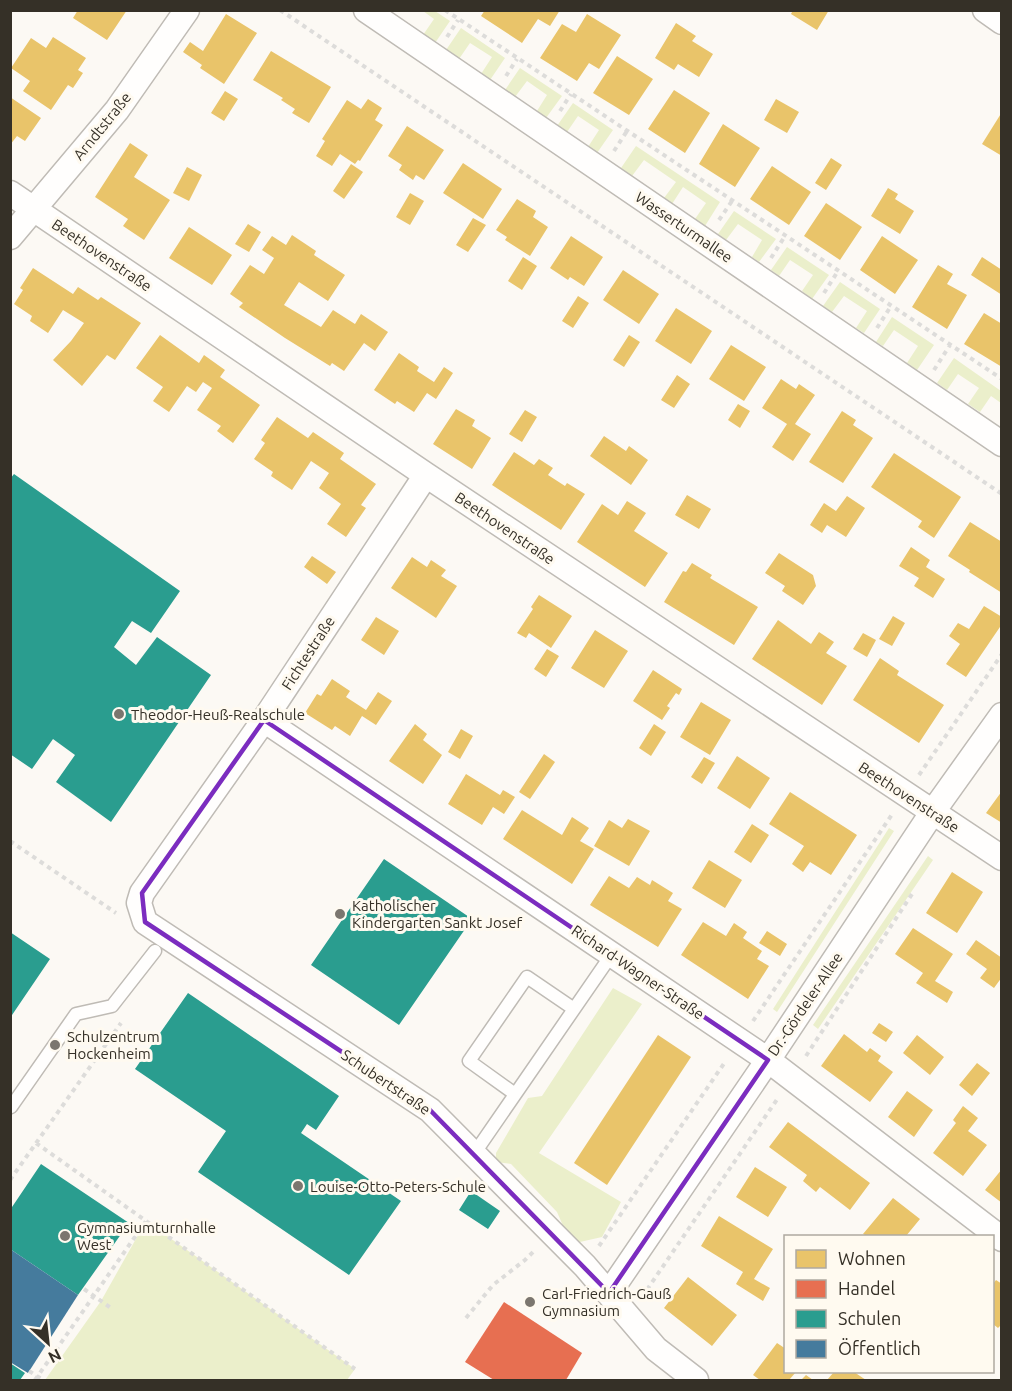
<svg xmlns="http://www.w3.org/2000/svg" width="1012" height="1391" font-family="Ubuntu,sans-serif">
<rect width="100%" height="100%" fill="#fcf9f4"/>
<!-- green -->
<path fill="#ebefcb" d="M423,11H435L450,21L435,43L423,35L434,19Z
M461,28L505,58L490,80L481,74L492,57L470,43L459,59L446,50Z
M520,68L562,96L546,118L537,111L547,95L527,81L515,97L505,90Z
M573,103L613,130L597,153L588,147L599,130L578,116L567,132L557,126Z
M636,146L720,202L705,226L695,219L706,203L683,187L672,204L664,198L676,182L644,160L632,176L621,168Z
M734,211L776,239L759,262L752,257L762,240L738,224L726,240L718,234Z
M787,247L829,275L812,299L802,291L813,275L790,260L779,276L771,270Z
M840,282L880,309L864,333L856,328L867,311L844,296L832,312L823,306Z
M892,317L934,345L917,370L907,363L918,346L894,330L883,346L876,342Z
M954,358L1001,391V403L991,396L980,412L968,404L979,388L958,374L947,390L937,383Z
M889,828L894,831L777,1012L773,1009Z
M928,856L933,860L818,1029L813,1025Z
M613,988L642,1004L539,1153L621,1202L602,1237L571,1244L557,1212L511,1164L496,1162V1153L528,1098L542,1096Z
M146,1221L355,1369L347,1380H45L101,1301Z"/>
<!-- homes -->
<path fill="#e9c46a" d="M78,10H127L107,40L73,18Z
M485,10H560L550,26L538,19L522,43L481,16Z
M793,10H829L817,30L791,14Z
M226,14L257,33L224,84L200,68L202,65L183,52L190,42L203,51Z
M587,14L621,35L599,69L589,63L577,81L540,58L562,24L576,32Z
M676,23L696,36L692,41L713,54L699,77L678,64L674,70L655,58Z
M53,37L86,58L78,70L83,73L73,88L68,85L51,110L23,91L30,81L11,68L31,38L46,48Z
M271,51L331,87L309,123L292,113L295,109L281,100L283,98L253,80Z
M617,56L653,79L629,115L593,93Z
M674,90L710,113L685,153L648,129Z
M225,91L238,99L224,121L211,113Z
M10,97L41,118L25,141L17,136L10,145Z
M368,99L382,108L375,120L383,125L360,161L358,160L355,164L340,154L332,166L316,156L325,141L322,139L347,100L361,109Z
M776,99L799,112L787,133L764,120Z
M1002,112V156L982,144Z
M723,124L760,148L735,187L699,164Z
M407,126L444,150L424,180L416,175L413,180L399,170L402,165L388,156Z
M130,143L148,155L134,177L170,200L144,240L123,226L128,219L95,197Z
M831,158L842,165L826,190L815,183Z
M463,163L502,189L483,219L443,193Z
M351,164L363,172L344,199L333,191Z
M772,166L811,192L789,225L750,199Z
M187,167L202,175L189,201L173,193Z
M888,188L898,194L895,199L914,211L900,234L871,216Z
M410,193L424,201L410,225L396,217Z
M517,199L536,211L533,217L548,227L530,256L505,240L507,237L496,230Z
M826,203L862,227L840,260L804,236Z
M473,218L486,225L468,252L456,245Z
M248,224L261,232L249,252L235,244Z
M189,227L232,255L212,285L169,258Z
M292,235L316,251L314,255L345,275L328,301L299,282L284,305L321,327L333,310L355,324L361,314L388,332L375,351L364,343L344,371L332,363L330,366L285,338L239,307L243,303L230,294L250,265L264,274L274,258L262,250L272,236L286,245Z
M571,236L603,257L584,286L570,277L568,280L550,268Z
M882,236L918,260L895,294L860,270Z
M523,257L537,266L522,290L508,281Z
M982,257L1002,270V295L971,275Z
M938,265L953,274L947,284L967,295L947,329L912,307Z
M33,268L73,294L78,287L98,300L101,297L141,323L115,360L107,355L82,386L53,360L71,341L84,323L63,310L48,333L30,321L32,316L14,304L23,290L20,288Z
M623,270L659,294L639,324L603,300Z
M578,296L589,303L573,328L562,321Z
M676,308L712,331L691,364L655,341Z
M984,313L1002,324V367L964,344Z
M160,335L199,363L204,355L225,370L220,377L260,405L233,443L217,431L221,426L197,410L212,388L203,382L196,392L187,386L169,412L153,401L163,387L136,368Z
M629,335L640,342L624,367L613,360Z
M731,345L766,367L744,401L709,379Z
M399,353L419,367L417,371L434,382L444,367L453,373L436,399L427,393L414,412L397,401L395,404L374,390Z
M677,375L690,384L674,408L661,400Z
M781,379L796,389L799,384L815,395L795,424L811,434L793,461L772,447L787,424L762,408Z
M738,404L750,411L740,428L728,420Z
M456,409L475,420L472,426L491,438L472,469L433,444Z
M525,410L537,417L522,442L509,434Z
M842,411L856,420L853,425L873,438L843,483L809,462Z
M277,417L308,438L313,432L344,453L340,459L376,484L361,505L366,508L346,537L327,524L341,504L319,488L329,473L311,461L292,490L271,476L273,472L254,459L265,443L261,440Z
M604,436L626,451L629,446L648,460L631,485L590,456Z
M514,452L534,465L539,459L553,468L548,475L565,486L567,483L585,494L561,530L492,485Z
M894,453L961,497L934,538L918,527L922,521L871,487Z
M687,495L711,509L699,529L675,515Z
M847,496L865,508L846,537L827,525L822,533L810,525L824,503L836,511Z
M627,501L646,513L634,531L668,553L645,587L577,542L602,504L618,515Z
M970,522L1002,542V593L969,572L970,570L948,556Z
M911,547L930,560L926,567L945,579L933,598L914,586L919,578L899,566Z
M779,553L813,575L816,586L803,605L782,591L785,586L765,573Z
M312,556L336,572L327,584L304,567Z
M412,557L427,567L431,560L446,570L441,576L457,586L436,618L391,588Z
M692,563L712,575L710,578L758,607L734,645L664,602L683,571L686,572Z
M539,595L572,616L551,648L529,633L526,638L517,633L533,609L531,607Z
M984,606L1002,617V624L966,677L946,664L960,644L949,636L958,623L969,629Z
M893,616L905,623L892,646L879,639Z
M376,617L399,631L384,655L361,640Z
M778,620L811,644L819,632L834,642L826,653L847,666L822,705L752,659Z
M595,630L628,651L604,688L571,668Z
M863,633L876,640L867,657L853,649Z
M547,649L559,656L546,677L534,669Z
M880,658L899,671L897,675L944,705L919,743L853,700Z
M653,670L682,689L679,695L676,693L667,706L670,708L662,720L633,701Z
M332,679L350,691L346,697L366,710L378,692L392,701L376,725L362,716L350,736L335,726L332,730L305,713L317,694L321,696Z
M701,702L731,720L710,755L680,737Z
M415,724L427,734L423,740L442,755L423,784L389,761Z
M654,724L666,732L651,756L639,748Z
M461,729L473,736L460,759L448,752Z
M544,754L555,762L530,799L519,792Z
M737,756L770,778L750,809L717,788Z
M704,757L715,763L702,784L691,777Z
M466,774L500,795L503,790L515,797L504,814L493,807L482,825L448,804Z
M1002,791V823L986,813Z
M790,792L857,835L831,875L810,862L803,872L792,864L804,846L769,824Z
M522,810L562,835L572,817L589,828L580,841L594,849L572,884L503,839Z
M628,819L650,831L629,866L594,846L609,820L622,828Z
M752,824L769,835L751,863L734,852Z
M709,860L742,880L725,908L692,888Z
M952,872L983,892L957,933L926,913Z
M609,876L629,888L637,877L650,885L652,880L673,893L668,901L682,909L658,947L590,905Z
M703,922L726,936L734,923L747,932L743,938L762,951L757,959L769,966L748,999L681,955Z
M913,928L953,954L935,981L953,992L947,1003L916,983L923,973L895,954Z
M767,931L787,944L780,956L759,943Z
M976,940L1002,958V977L994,988L980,978L987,969L966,954Z
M879,1023L893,1032L886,1042L872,1033Z
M844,1034L867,1052L870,1048L881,1056L878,1061L893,1072L870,1102L821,1066Z
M658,1035L691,1057L607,1185L574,1163Z
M917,1035L944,1057L930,1075L903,1053Z
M977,1063L990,1073L972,1096L959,1085Z
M907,1091L933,1110L914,1137L888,1117Z
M963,1106L978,1118L968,1131L987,1145L963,1176L933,1153L956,1123L953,1120Z
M788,1122L870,1183L850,1210L820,1187L816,1192L803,1181L807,1175L769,1147Z
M755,1167L787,1187L768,1217L736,1197Z
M1002,1169V1203L985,1190Z
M893,1198L920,1219L906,1236H867L863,1234Z
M719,1216L773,1249L754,1279L770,1288L763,1301L736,1284L743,1272L701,1246Z
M688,1277L737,1315L712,1346L664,1308Z
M996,1280L1002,1284V1324L998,1328L993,1324V1284Z
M777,1343L786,1349V1372H796L789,1380H760L753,1375Z
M834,1372H854L866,1380H827Z
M806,1375L813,1380H801Z"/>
<!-- shops -->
<path fill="#e76f51" d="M504,1302L582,1353L566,1380H494L465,1362Z"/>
<!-- schools -->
<path fill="#2a9d8f" d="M14,474L180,591L151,633L132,621L114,647L136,665L157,637L211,675L111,822L56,782L75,755L53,739L32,769L10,754V479Z
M384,859L472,919L399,1025L311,965Z
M10,932L50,959L10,1018Z
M188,993L339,1096L316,1130L307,1124L301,1133L401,1201L349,1275L198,1172L226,1131L135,1069Z
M41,1164L129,1223L78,1295L10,1249V1210Z
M471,1191L500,1211L488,1229L459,1210Z
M10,1363L25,1373L20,1380H10Z"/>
<!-- public -->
<path fill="#457b9d" d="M10,1249L78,1295L28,1373L10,1362Z"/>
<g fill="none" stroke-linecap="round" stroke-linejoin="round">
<defs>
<path id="service" d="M515,1094L469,1061L527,977L574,1009
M11,1107L76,1014L112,1006L155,951
M474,1154L612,954"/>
<path id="minor" d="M366,10L1002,444
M985,10L1002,22
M10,193L426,475L1002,858
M10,237L117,110L187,10
M426,475L264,720L142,893L139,903L145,922L430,1110L585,1266L656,1349L696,1380
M264,720L768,1060L1002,1239
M609,1293L768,1060L932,813L1002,715"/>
</defs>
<!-- service casing -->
<use href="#service" stroke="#bfbbb5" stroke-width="15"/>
<!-- minor casing -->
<use href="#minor" stroke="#bfbbb5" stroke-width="27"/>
<!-- path -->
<path stroke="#dddcda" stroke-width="4" stroke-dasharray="4.5 4.5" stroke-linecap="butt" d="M280,10L1002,494
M445,10L1002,379
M447,37L458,20
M506,76L517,59
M560,111L571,94
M614,151L627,131
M719,220L732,201
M771,258L785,236
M824,293L838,271
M877,328L891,306
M934,370L950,345
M919,775L1002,654
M10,841L116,913
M753,1021L893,813
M806,1056L912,894
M36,1143L355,1369
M10,1180L121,1023
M599,1246L725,1062
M84,1289L111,1308
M642,1297L778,1098
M466,1318L493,1285L525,1260L534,1251
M29,1371L43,1380
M35,1380L146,1221"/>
<!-- service -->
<use href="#service" stroke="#fffefd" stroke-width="12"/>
<!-- minor -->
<use href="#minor" stroke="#fffefd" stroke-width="24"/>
</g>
<!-- marked area -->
<path fill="none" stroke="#7b2cbf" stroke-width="4.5" stroke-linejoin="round" d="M264,720L768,1060L609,1293L430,1110L145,922L142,893Z"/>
<!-- markers -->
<g fill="#7b766f" stroke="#fffaf0" stroke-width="2">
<circle cx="119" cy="714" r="6"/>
<circle cx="340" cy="914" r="6"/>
<circle cx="55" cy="1045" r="6"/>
<circle cx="298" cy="1186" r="6"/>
<circle cx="65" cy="1236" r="6"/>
<circle cx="530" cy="1302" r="6"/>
</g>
<g text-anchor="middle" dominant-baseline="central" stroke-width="6" stroke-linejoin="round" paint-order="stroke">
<!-- street labels -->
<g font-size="15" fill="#353027" stroke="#fffaf0">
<text transform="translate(102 126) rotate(-51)">Arndtstraße</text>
<text transform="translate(684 227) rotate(34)">Wasserturmallee</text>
<text transform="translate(102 255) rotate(34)">Beethovenstraße</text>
<text transform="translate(505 528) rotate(34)">Beethovenstraße</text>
<text transform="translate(308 653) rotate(-57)">Fichtestraße</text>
<text transform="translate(909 797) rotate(33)">Beethovenstraße</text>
<text transform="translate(638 972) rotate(34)">Richard-Wagner-Straße</text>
<text transform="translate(805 1004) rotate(-56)">Dr.-Gördeler-Allee</text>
<text transform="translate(386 1082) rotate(34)">Schubertstraße</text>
</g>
<!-- poi labels -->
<g font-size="15" fill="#353027" stroke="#fffaf0" text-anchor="start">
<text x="131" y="714">Theodor-Heuß-Realschule</text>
<text x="352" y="905">Katholischer<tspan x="352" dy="17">Kindergarten Sankt Josef</tspan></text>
<text x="67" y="1036">Schulzentrum<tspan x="67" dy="17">Hockenheim</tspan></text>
<text x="310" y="1186">Louise-Otto-Peters-Schule</text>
<text x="77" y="1227">Gymnasiumturnhalle<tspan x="77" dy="17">West</tspan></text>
<text x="542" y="1293">Carl-Friedrich-Gauß<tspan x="542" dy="17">Gymnasium</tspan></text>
</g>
</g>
<!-- border -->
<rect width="1012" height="1391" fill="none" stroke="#353027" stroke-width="24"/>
<!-- legend -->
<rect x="784" y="1235" width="210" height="138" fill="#fffaf0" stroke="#aea9a0" stroke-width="1.5"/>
<rect x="796" y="1250" width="30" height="18" fill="#e9c46a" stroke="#aea9a0" stroke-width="1.5"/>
<text x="838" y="1265" font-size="18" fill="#353027">Wohnen</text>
<rect x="796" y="1280" width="30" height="18" fill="#e76f51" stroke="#aea9a0" stroke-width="1.5"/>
<text x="838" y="1295" font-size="18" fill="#353027">Handel</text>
<rect x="796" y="1310" width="30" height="18" fill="#2a9d8f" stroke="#aea9a0" stroke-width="1.5"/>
<text x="838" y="1325" font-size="18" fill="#353027">Schulen</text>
<rect x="796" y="1340" width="30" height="18" fill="#457b9d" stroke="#aea9a0" stroke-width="1.5"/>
<text x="838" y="1355" font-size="18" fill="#353027">Öffentlich</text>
<!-- north arrow -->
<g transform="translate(48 1343) rotate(153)" stroke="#fffaf0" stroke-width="4.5" paint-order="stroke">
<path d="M0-4.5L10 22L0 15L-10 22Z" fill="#353027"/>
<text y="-9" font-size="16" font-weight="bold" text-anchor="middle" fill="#353027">N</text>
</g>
</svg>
